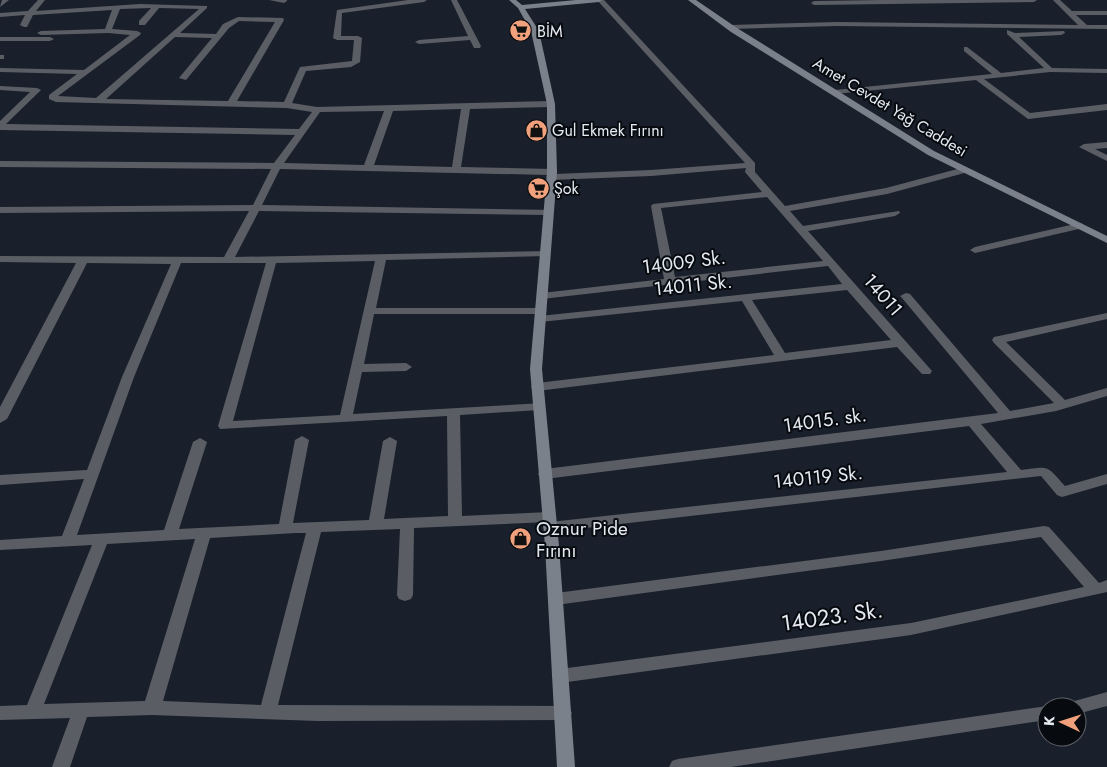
<svg xmlns="http://www.w3.org/2000/svg" width="1107" height="767" font-family="Jost,sans-serif">
<rect width="100%" height="100%" fill="#1a202b"/>
<g fill="none" stroke-linecap="round" stroke-linejoin="round">
<!-- minor -->
<path fill="#5a5e64" fill-rule="evenodd" d="M2,0H9L0,7Z
M38,0H45L36,11L140,4L207,6V8L180,33L216,34L223,24L238,17L283,18L284,20L237,101L284,102L300,67L352,61L354,40H337L333,38L337,10L408,0H427L424,2L342,13L341,36H358L362,38L360,62L351,67L306,71L292,103L317,107L551,101L555,104L551,107L470,109L461,167L552,169L555,170V174L651,170L745,163L597,0H604L755,163V172L785,206L886,188L965,167L968,168V172L887,194L790,211L803,226L899,211L900,213L895,216L808,231L932,371L930,374H922L897,347L537,391L533,390L531,387L533,384L537,383L774,355L742,301L540,322L534,319L540,316L842,284L828,266L542,299L536,296L542,293L664,279L651,206L653,204L762,192L745,172L746,168L651,176L551,180L546,177L549,175L280,169L262,205L553,210L554,212L549,215L259,211L235,257L549,251L550,253L545,256L386,260L376,308H541L547,311L541,314H374L364,364L406,363L412,367L406,371L362,372L353,414L544,403L545,406L544,409L539,410L460,415L462,516L549,512L554,513L556,517L554,521L549,522L414,528L413,595L411,599L405,601L399,599L397,595L400,529L321,532L278,705L563,706L569,708L572,713L569,718L563,720L318,721L152,715L87,717L70,767H52L70,718L0,720V706L27,705L92,545L0,550V540L62,536L84,479L0,485V475L87,470L122,377L171,264L87,263L7,419L0,423V407L76,263L0,262V256L224,257L249,211L0,213V207L253,205L271,169L0,167V161L274,163L295,135L0,130V121L30,92L0,90V86L37,88L41,90L6,124L299,129L312,112L287,108L56,102L49,99V95L77,74L0,72V68L84,70L130,35L108,33L41,35L37,33L41,31L105,29L112,10L33,15L27,27H24L20,25L25,15L0,17V13L28,11ZM151,8L139,21V25H145L159,8L199,9L96,98L58,96L140,35L141,33L137,31L112,29L120,9ZM239,21L275,22L228,101L106,99L175,37L212,38L179,78L186,80L229,28ZM461,109L452,167L374,165L393,111ZM384,111L364,165L284,163L320,112ZM767,197L823,261L675,277L661,208ZM375,261L340,415L233,421L276,263ZM181,263H266L218,426L220,429L447,416L448,516L384,519L397,441L390,437L383,441L369,520L293,523L309,440L302,436L295,440L279,524L179,529L207,442L200,438L193,442L164,530L77,535L134,377ZM847,290L891,340L785,353L752,300ZM295,533H306L261,705L163,701L210,538ZM195,539L145,701L44,704L107,544Z
M269,0H287V1L284,3Z
M451,0H457L481,46L480,48H474L470,40L419,44L415,42L419,40L468,36Z
M882,0H1037L1034,2L814,5L811,3L814,1Z
M1053,0H1060L1072,11H1107V15H1076L1087,25H1107V29L837,26L731,29L727,27L731,25L837,22L1078,25Z
M1007,30L1015,33L1064,31L1065,33L1061,35L1019,37L1052,68L1107,69V73L1050,72L984,79L1030,113L1107,104V110L1028,119L976,80L835,94L831,92L835,90L992,74L964,51V47H967L1001,73L1044,68L1007,34Z
M0,37H50L54,39L50,41H0Z
M0,55H4V59H0Z
M1107,142V148L1095,149L1107,155V161L1079,147L1084,144Z
M1079,223L1083,224V228L975,253L970,250L975,247Z
M906,293L910,294L1010,411L1054,403L994,343L992,340L994,337L1107,313V319L1006,342L1065,400L1107,388V396L1056,411L981,424L1021,470C1050,466 1046,465 1065,486L1107,474V484L1062,497L1057,495L1041,476L550,532L545,531L543,527L545,523L550,522L1007,472L969,426L545,479L540,477L538,474L540,471L545,469L998,413L902,298L900,296Z
M1044,526L1049,527L1099,583L1107,580V592L911,635L560,683L554,681L552,676L554,671L560,669L911,623L1084,587L1041,537L881,561L556,605L550,603L548,599L550,595L556,593L881,551Z
M1107,692V706L1077,714V707H1068L1071,702Z
M1047,706L1051,707H1047V720L731,767H669L672,761L678,759Z"/>
<!-- secondary -->
<path fill="#7b818a" fill-rule="evenodd" d="M509,0H516L522,5L576,0H602L599,2L525,9L539,31L555,104L557,172L542,369L559,546L575,767H557L545,546L530,369L547,172V104L531,31L518,8Z
M688,0H696L737,28L934,151L1107,236V243L928,155L731,32Z"/>
</g>
<!-- icons -->
<defs>
<symbol id="supermarket-disc" viewBox="-11 -11 22 22"><circle r="9.5" fill="#f1a17c" stroke="#070a0e"/><path d="M-6-5.5h2.5l.6 2H6L4.5 2H-2.5L-4.4-4H-6ZM-1.5 3.2a1.3 1.3 0 1 0 .1 0ZM3 3.2a1.3 1.3 0 1 0 .1 0Z" fill="#111"/></symbol>
<symbol id="shop-disc" viewBox="-11 -11 22 22"><circle r="9.5" fill="#f1a17c" stroke="#070a0e"/><path d="M-5-2.5h2.3a2.7 3.5 0 0 1 5.4 0H5L5.5 6h-11ZM-1.5-2.5h3a1.5 2.3 0 0 0-3 0Z" fill="#111"/></symbol>
</defs>
<g fill-rule="evenodd">
<use href="#supermarket-disc" x="508" y="18" width="25" height="25"/>
<use href="#shop-disc" x="524" y="118" width="25" height="25"/>
<use href="#supermarket-disc" x="526" y="176" width="25" height="25"/>
<use href="#shop-disc" x="508" y="526" width="25" height="25"/>
</g>
<g text-anchor="middle" dominant-baseline="central" stroke-width="4" stroke-linejoin="round" paint-order="stroke">
<!-- far-poi labels -->
<g font-size="16" fill="#e5e9f1" stroke="#070a0e" text-anchor="start">
<text x="537" y="31">BİM</text>
<text x="552" y="130">Gul Ekmek Fırını</text>
<text x="554" y="188">Şok</text>
</g>
<!-- far-street labels -->
<g font-size="16" fill="#e5e9f1" stroke="#070a0e">
<text transform="translate(890 107) rotate(31)">Amet Cevdet Yağ Caddesi</text>
</g>
<!-- street labels -->
<g font-size="19" fill="#e5e9f1" stroke="#070a0e">
<text transform="translate(684 262) rotate(-7)">14009 Sk.</text>
<text transform="translate(693 285) rotate(-6)">14011 Sk.</text>
<text transform="translate(883 295) rotate(49)">14011</text>
<text transform="translate(825 420) rotate(-8)">14015. sk.</text>
<text transform="translate(818 477) rotate(-6)">140119 Sk.</text>
</g>
<!-- poi labels -->
<g font-size="19" fill="#e5e9f1" stroke="#070a0e" text-anchor="start">
<text x="536" y="528">Oznur Pide<tspan x="536" dy="22">Fırını</tspan></text>
</g>
<!-- near-street labels -->
<g font-size="22" fill="#e5e9f1" stroke="#070a0e">
<text transform="translate(832 616) rotate(-8)">14023. Sk.</text>
</g>
</g>
<!-- north arrow -->
<g transform="translate(1062 722) rotate(274)"><circle r="24" fill="#070a0e" stroke="#606369"/>
<path d="M0-4L9 19L0 12L-9 19Z" fill="#f1a17c"/>
<text y="-8" font-size="14" font-weight="bold" text-anchor="middle" fill="#e5e9f1">K</text>
</g>
</svg>
